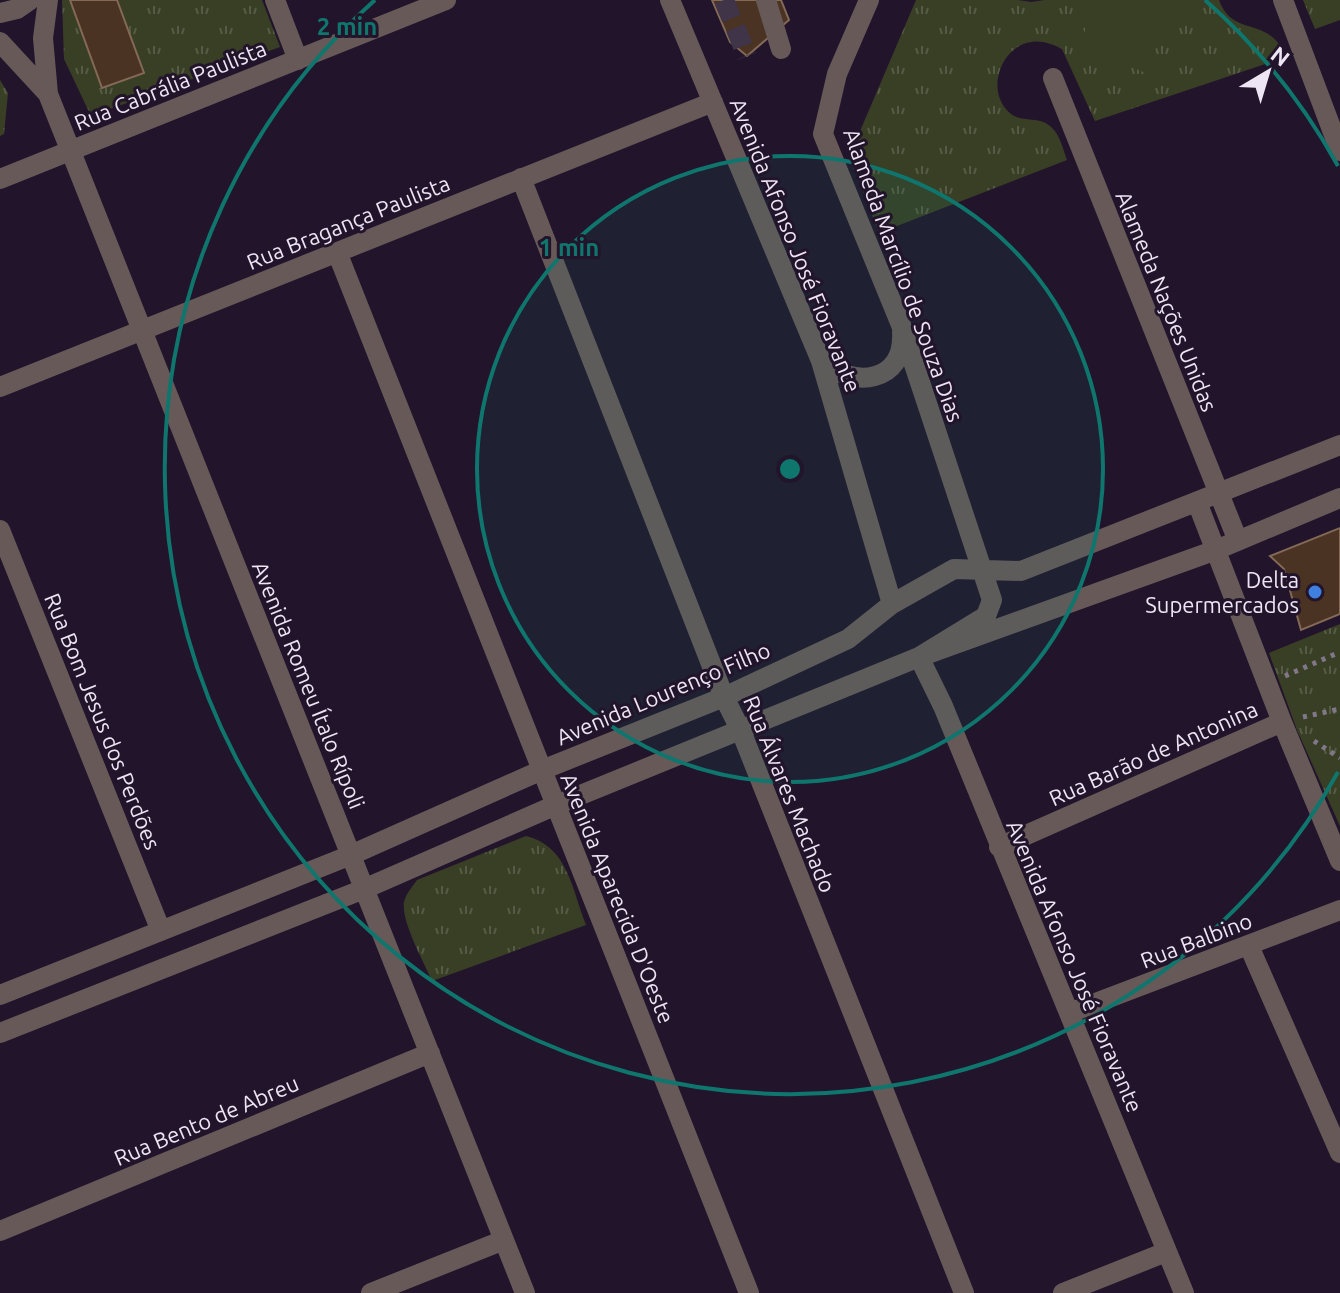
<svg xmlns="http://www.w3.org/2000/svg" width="1340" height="1293" font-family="Ubuntu,sans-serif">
<defs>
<pattern id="park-tufts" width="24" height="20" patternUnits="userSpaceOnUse" patternTransform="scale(2)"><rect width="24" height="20" fill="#393f25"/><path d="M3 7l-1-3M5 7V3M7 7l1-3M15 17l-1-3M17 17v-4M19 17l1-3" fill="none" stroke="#565b45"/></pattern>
</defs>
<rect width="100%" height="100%" fill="#22152b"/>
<!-- park -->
<path fill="url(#park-tufts)" d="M62,0H262L280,47L91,116L64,59Z
M916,0H1018L1031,2L1045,0H1219C1233,39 1269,14 1286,57L1095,121L1062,49C1051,43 1039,39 1026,43C998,52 986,94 1011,114C1023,123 1040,116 1051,127C1060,134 1063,150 1067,160L879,233L849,157Z
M1303,0H1340V20L1315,29Z
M0,80L8,93L4,134L0,136Z
M1340,624V826L1297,730L1269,653Z
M526,836C568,846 572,890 586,925L432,981C424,962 401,922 404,902C406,894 412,887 417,880Z"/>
<!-- pitch -->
<path fill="#393f25" d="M1097,0H1175L1146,73L1079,46Z"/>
<!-- building -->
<path fill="#4a3322" stroke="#836956" stroke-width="2" d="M70,0H117L144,73L102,88Z
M712,0H781L789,20L747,56L730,42Z
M1340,528V614L1301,630L1284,569L1270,556Z"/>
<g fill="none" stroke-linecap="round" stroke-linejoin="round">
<!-- minor-tunnel -->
<path stroke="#403449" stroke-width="20" stroke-dasharray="20 10" stroke-linecap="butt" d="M724,0L747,56"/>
<!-- path -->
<path stroke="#82778a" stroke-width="5" stroke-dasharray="4 6" stroke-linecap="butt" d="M1285,676L1340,652
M1303,717L1340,709
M1314,741L1340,758"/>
<!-- minor -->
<path stroke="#685959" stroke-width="20" d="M48,0L43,38L48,94L525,1293
M275,0L298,60
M670,0L821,361L892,604
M766,0L781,49
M869,0L837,74L823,134L901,325L992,600L986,616L919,657L943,706L1184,1293
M1283,0L1340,151
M0,13L17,9L30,0
M0,42L48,94
M1053,78L1238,541
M521,178L724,697L741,731L964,1293
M0,179L446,0
M337,252L749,1293
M821,361C853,389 905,383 902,332
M0,387L713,102
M1197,502L1282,722L1340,861
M0,530L161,931
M999,847L1282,722
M1249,946L1340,1153
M0,995L351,855L542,770L724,697L848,639L892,604L954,569L1021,571L1340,445
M1069,1013L1340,910
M0,1033L364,889L556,805L919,657L1216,550L1340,498
M0,1231L430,1053
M371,1293L504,1240
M1063,1293L1166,1252"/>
</g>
<!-- distance rings -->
<circle cx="790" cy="469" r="313" fill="#0f766e" fill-opacity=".12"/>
<g fill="none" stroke="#0f766e" stroke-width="4">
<circle cx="790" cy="469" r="313"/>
<path d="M1338 772A626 626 0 1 1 375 0M1205 0A626 626 0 0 1 1338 166"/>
</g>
<!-- markers -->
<circle fill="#3f7fe0" stroke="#22152b" stroke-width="3" cx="1315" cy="592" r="8"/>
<g text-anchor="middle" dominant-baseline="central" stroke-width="6" stroke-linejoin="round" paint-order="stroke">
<!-- street labels -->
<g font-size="22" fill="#ede4f4" stroke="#22152b">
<text transform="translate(170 85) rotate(-22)">Rua Cabrália Paulista</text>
<text transform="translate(348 222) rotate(-22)">Rua Bragança Paulista</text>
<text transform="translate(796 245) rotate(68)">Avenida Afonso José Fioravante</text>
<text transform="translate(904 275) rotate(70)">Alameda Marcílio de Souza Dias</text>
<text transform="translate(1167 301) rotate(68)">Alameda Nações Unidas</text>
<text transform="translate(309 685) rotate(68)">Avenida Romeu Ítalo Rípoli</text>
<text transform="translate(663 693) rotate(-23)">Avenida Lourenço Filho</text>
<text transform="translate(103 721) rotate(68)">Rua Bom Jesus dos Perdões</text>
<text transform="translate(1153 753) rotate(-24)">Rua Barão de Antonina</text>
<text transform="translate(790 794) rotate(68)">Rua Álvares Machado</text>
<text transform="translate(618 898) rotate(68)">Avenida Aparecida D'Oeste</text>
<text transform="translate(1196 940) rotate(-21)">Rua Balbino</text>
<text transform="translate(1075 966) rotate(67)">Avenida Afonso José Fioravante</text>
<text transform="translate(206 1120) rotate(-23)">Rua Bento de Abreu</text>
</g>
<!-- poi labels -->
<g font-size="22" fill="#ede4f4" stroke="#22152b" text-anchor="end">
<text x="1299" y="579">Delta<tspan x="1299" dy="25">Supermercados</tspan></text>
</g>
</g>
<circle cx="790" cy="469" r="12" fill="#0f766e" stroke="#22152b" stroke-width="4"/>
<g font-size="24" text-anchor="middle" font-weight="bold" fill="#0f766e" stroke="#22152b" stroke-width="6" stroke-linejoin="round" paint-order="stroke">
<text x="347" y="35">2 min</text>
<text x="569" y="256">1 min</text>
</g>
<!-- north arrow -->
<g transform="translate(1268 72) rotate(38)" stroke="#22152b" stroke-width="6" paint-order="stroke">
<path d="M0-6L14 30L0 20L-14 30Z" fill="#ede4f4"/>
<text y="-12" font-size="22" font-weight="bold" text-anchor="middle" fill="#ede4f4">N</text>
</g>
</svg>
